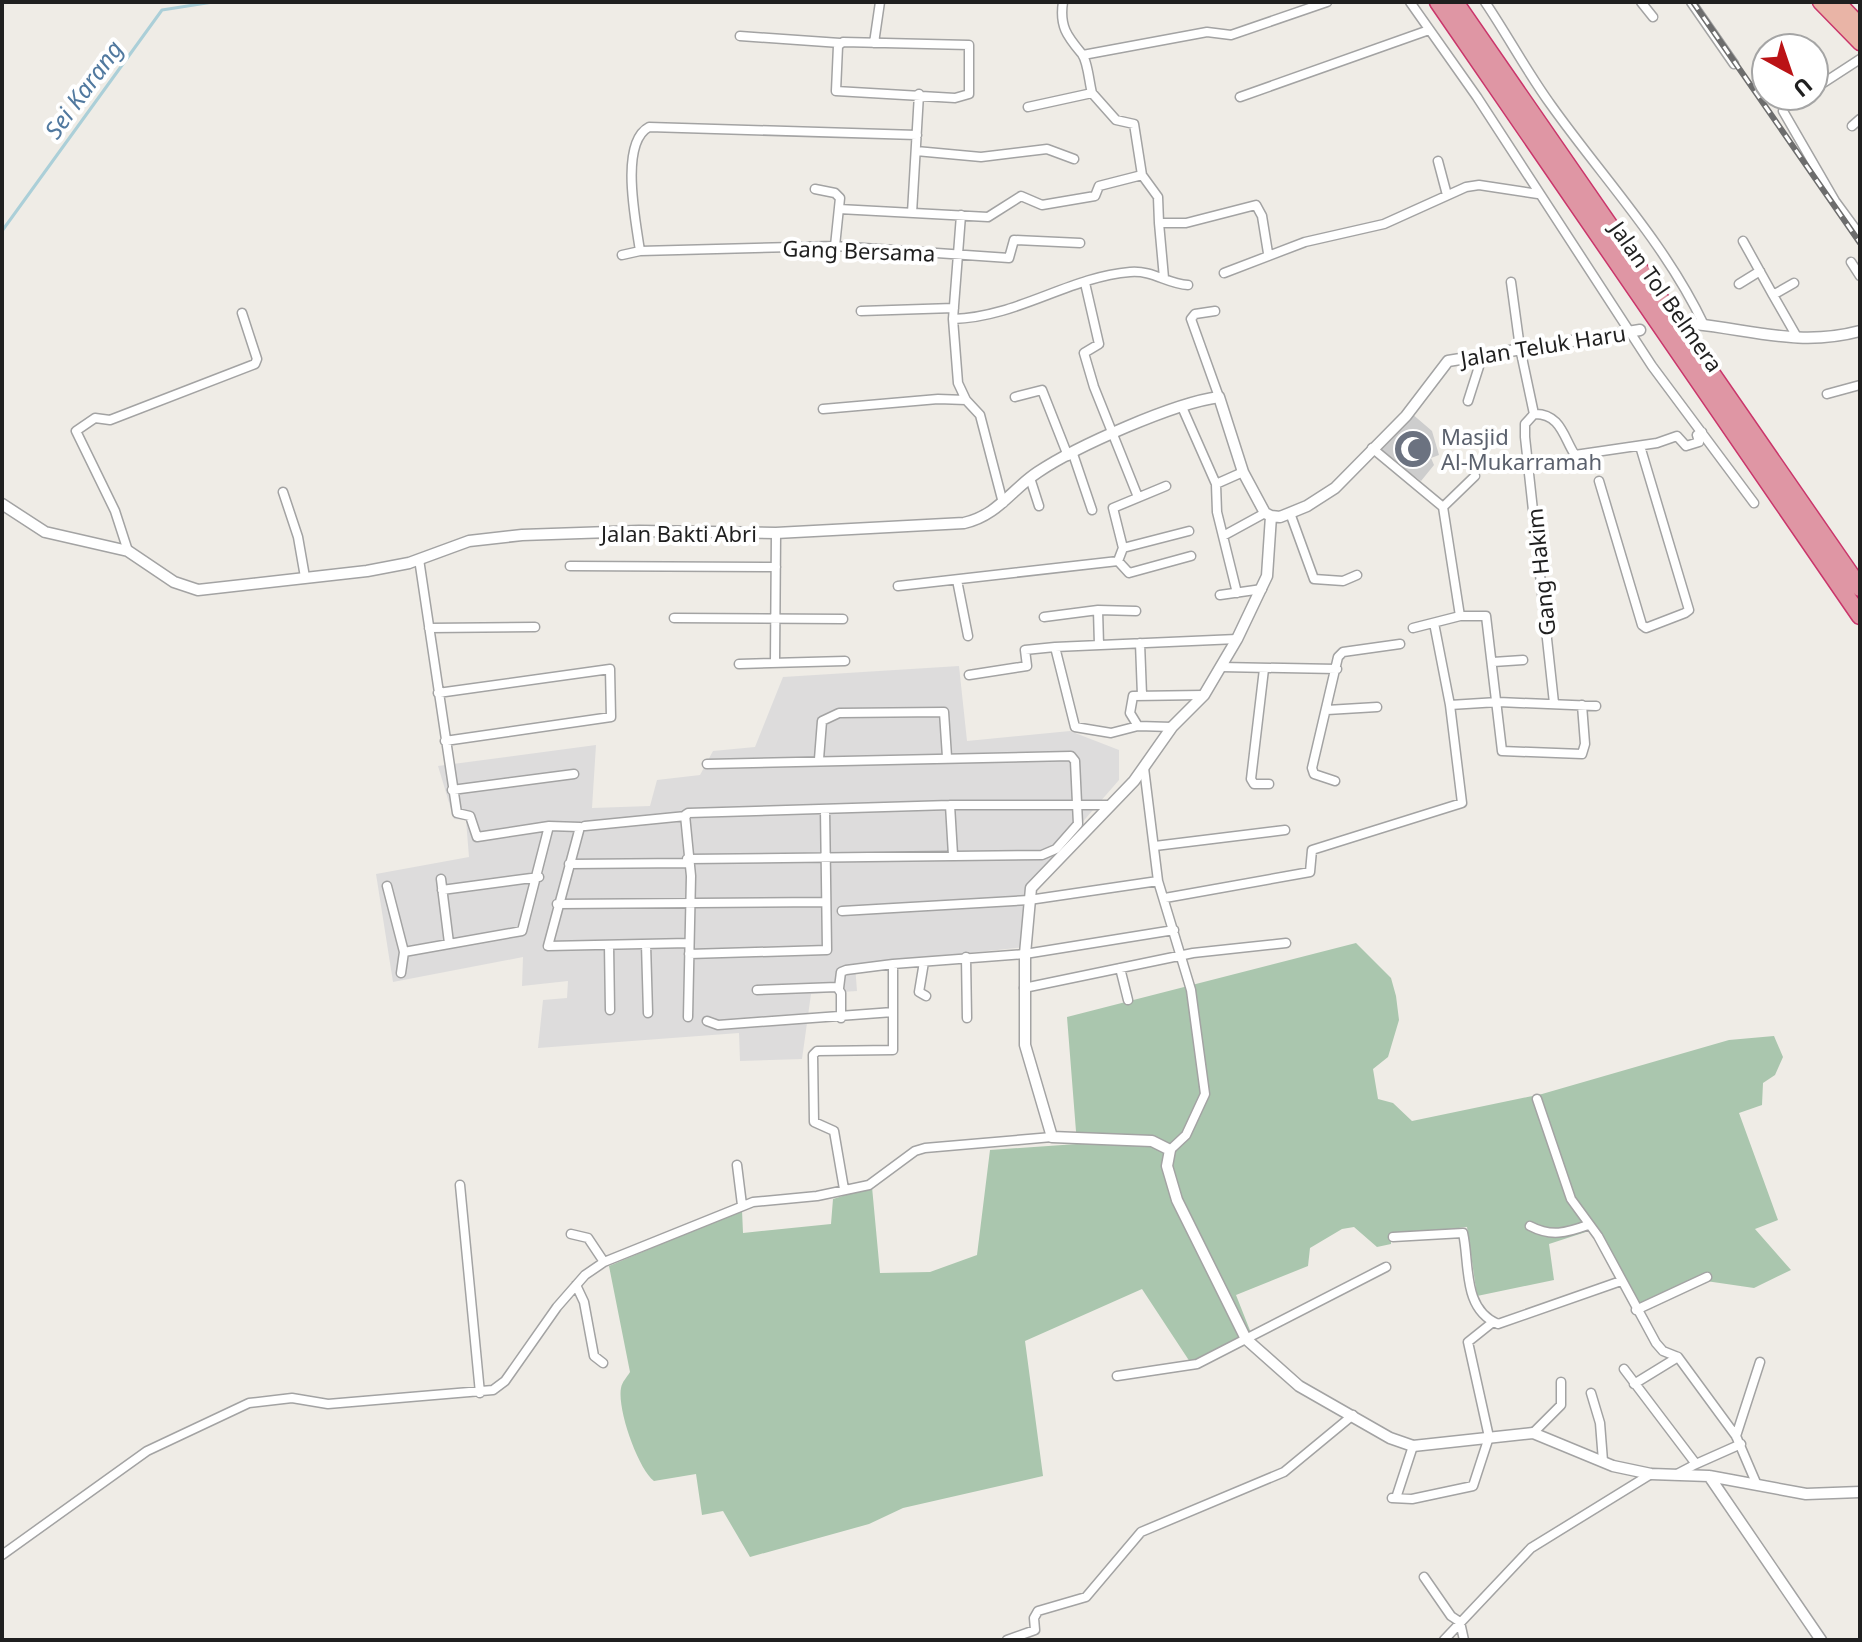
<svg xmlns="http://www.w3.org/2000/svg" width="1862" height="1642" font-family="'Noto Sans',sans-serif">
<rect width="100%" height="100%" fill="#efece6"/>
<!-- residential -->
<path fill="#dddcdc" d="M959,666L967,741L1070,731L1119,750V780L1027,886L1026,947L855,965L857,991L811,994L802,1059L740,1061L739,1033L538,1048L543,1000L567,998L568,981L522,986L523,957L393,982L376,874L469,857L466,820L454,819L438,766L596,745L592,808L650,806L657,780L700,775L713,751L755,747L783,677Z"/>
<!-- religious -->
<path fill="#cdcdcd" d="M1411,413L1432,431L1439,455L1431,458L1434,465L1421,481L1374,447Z"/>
<!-- cemetery -->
<path fill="#aac6ae" d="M1356,943L1391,978L1396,996L1399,1020L1388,1057L1373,1069L1378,1099L1393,1103L1412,1121L1542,1094L1729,1040L1774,1036L1783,1057L1775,1075L1763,1083L1762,1105L1739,1113L1778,1220L1755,1229L1791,1270L1754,1288L1706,1281L1637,1304L1592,1230L1549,1244L1554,1280L1477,1296L1467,1227L1391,1236V1244L1377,1247L1354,1227L1342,1229L1310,1248L1308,1266L1236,1295L1251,1333L1190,1362L1142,1289L1025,1341L1043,1476L903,1508L869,1524L750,1557L723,1511L702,1515L696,1474L654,1481C638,1469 617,1409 621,1388C622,1382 627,1377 630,1372L609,1266L742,1210L743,1233L831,1224L833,1199L872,1187L880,1273L930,1272L977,1255L990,1150L1077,1144L1067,1017Z"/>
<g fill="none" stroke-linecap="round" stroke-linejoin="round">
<!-- stream -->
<path stroke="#abcfd8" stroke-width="3" d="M2,231L162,10L213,2"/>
<defs>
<path id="minor" d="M1063,2C1059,27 1068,37 1082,54C1088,62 1089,82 1092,93
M1410,2L1477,97L1652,366L1754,503
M1485,2C1508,36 1527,72 1551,105C1603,178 1665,243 1704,325
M1641,2L1653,17
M1691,2L1734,64
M740,36L840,43
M843,42L969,45V94L955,98L836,91L838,46Z
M874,43L880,2
M1083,55L1207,32L1231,35L1327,2
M1814,89L1860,59
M1802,96L1785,104L1783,111L1835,201L1860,235
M1240,97L1429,30
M1028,107L1092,93L1116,120L1134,124L1142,175L1158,197L1159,223H1186L1256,205L1262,216L1268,253
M1852,126L1860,119
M916,151L981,157L1047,149L1074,159
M1438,161L1447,195
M815,189L835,193L840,198L835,246
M839,209L988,217L1021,196L1042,205L1095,196L1099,186L1142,175
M912,213L919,94
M961,215L953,319L958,383L966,400L980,415L1003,503
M1159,223L1164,278
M1743,241L1773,295
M640,251C636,222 619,143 649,127L917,135
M622,255L640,251L835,246L1009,258L1014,240L1080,243
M1851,262L1860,276
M1224,273L1305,242L1384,224L1466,187L1479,185L1538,194
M1511,282L1520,348L1534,414L1525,424V437L1554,703
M1085,283L1099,344L1084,353L1094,387L1138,497
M1794,283L1773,295L1797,337
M1739,284L1760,271
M861,311L954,308
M1215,311L1195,314L1191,319L1219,397
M953,319C1018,317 1069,277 1130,272C1153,270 1167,284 1188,285
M1827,394L1860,385
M1015,397L1042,390L1068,456
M1468,401L1483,354
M1182,407L1216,484L1217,512L1237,593
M823,409L938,399L966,400
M1534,414C1561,413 1564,439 1575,455L1657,443L1677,436L1686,446L1699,442L1697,435L1702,432
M1372,448L1443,507L1460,616
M1073,454L1092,510
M1030,478L1039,506
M1599,481L1642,625L1646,628L1685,613L1689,610L1640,446
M1216,484L1243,472
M283,492L298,537L305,577
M1443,507L1475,476
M1290,513L1314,579L1343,581L1357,575
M1223,536L1265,513
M1123,548L1189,531
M128,551L115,511L76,431L95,418L110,420L255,364L257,359L242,313
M419,559L457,813L470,816L477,837L549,826L580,827L548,946L689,943
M1118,561L1129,573L1191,556
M570,566L776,567
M957,580L968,636
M898,586L1118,561L1123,548L1113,508L1166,486
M1220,595L1262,589
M1098,610L1099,645
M1044,617L1098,610L1136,611
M674,618L843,619
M429,628L535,627
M1413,628L1460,616H1486L1502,751L1582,754L1585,744L1582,705
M1140,643L1142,695
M1055,647L1237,639
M775,662L776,533
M1493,662L1523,660
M739,664L845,661
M1221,667L1337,669
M1264,669L1251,779L1254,784H1269
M969,675L1027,666L1025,650L1055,647L1075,727L1111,733L1138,726L1172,727
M438,693L610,669L611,717L445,741
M1450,705L1498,702L1596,706
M1327,710L1377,707
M1138,726L1130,713L1133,696L1204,695
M819,759L822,721L839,713L944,712L947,757
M1144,768L1158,881L1191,990L1205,1094L1186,1135L1170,1150
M1335,781L1314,774L1312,768L1338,657L1343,652L1400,644
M452,790L574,774
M950,805L953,855
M585,826L686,816
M1155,846L1285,830
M687,859L1042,855L1056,849L1078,824L1075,761L1071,756L707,764
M569,864L688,863
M441,879L449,943
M387,886L404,952L401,973
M442,890L539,877
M1165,898L1310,872L1312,850L1462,803L1450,705L1434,623
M557,904L826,902
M842,911L1029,900L1158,881
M646,944L648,1013
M609,945L610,1010
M404,952L522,931L549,826
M689,954L827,950L825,809
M966,957L967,1018
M924,962L919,992L926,996
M1120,968L1128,1000
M839,988L841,972L846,970L893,964
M1024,988L1193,953L1286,943
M757,990L837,987L841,993V1018
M688,1017L691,876L685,815L688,813L950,805H1108
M707,1021L718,1025L893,1012
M1537,1099L1571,1199L1598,1236L1656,1343L1663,1351L1678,1357L1736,1436L1757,1485
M737,1165L742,1205
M460,1185L480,1393
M844,1189L834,1131L814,1122L813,1055L817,1051L893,1050V964L1025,954L1174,930
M1530,1226C1551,1237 1566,1233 1588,1225
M571,1234L588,1238L604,1262
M1393,1237L1463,1233C1470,1264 1462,1309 1498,1324L1621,1281
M576,1285L584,1302L594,1356L603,1363
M1636,1310L1707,1277
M1624,1369L1696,1464L1675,1475
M1117,1376L1197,1364L1386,1267
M1634,1384L1678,1357
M1591,1393L1600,1423L1603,1461
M1533,1433L1561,1405V1382
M1736,1436L1760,1362
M1696,1464L1741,1444
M1392,1498L1412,1499L1473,1486L1489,1437L1468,1342L1493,1322
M1396,1498L1413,1446
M2,1555L147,1451L249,1403L292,1398L328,1404L493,1390L505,1381L557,1307L585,1275L604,1262L753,1202L817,1196L869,1185L915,1151L925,1148L1052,1137
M1424,1577L1451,1616L1460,1622L1464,1640
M1007,1640L1035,1630L1034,1618L1038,1611L1086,1597L1141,1532L1284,1472L1353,1415
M1444,1640L1531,1548L1651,1474"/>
<path id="tertiary" d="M1695,324C1753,330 1800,347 1860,331
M2,504L45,532L128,551L174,582L198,590L367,571L409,563L469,541L522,535L639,531L776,533L964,523C997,516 1012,489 1038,472C1077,446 1174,403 1219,397L1243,472L1265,513L1271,516
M1271,516L1267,576L1237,639L1204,695L1172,727L1134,781L1031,888L1025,954V1045L1052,1137L1152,1141L1170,1150L1167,1166L1177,1200L1246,1339L1299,1386L1390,1438L1413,1446L1533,1433L1613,1466L1651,1474L1709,1476L1806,1494L1860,1492
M1271,516L1280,517L1307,506L1335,488L1406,416L1448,361L1640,330
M1709,1476L1821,1640"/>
<path id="trunk" d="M1820,2L1860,43
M1838,2L1860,25"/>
<path id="motorway" d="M1438,2L1860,616
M1455,2L1860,588"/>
</defs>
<!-- minor casing -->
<use href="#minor" stroke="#a3a3a3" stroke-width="11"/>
<!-- tertiary casing -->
<use href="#tertiary" stroke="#a3a3a3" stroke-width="13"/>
<!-- trunk casing -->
<use href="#trunk" stroke="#ca366b" stroke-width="17"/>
<!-- motorway casing -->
<use href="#motorway" stroke="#ca366b" stroke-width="19"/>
<!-- minor -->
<use href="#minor" stroke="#fff" stroke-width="8"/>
<!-- tertiary -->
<use href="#tertiary" stroke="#fff" stroke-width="10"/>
<!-- trunk -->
<use href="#trunk" stroke="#e9b4a6" stroke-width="14"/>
<!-- motorway -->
<use href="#motorway" stroke="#df96a4" stroke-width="16"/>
<defs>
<path id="rail" d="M1693,2L1860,243"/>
</defs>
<!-- rail casing -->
<use href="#rail" stroke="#6d6d6d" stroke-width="6"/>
<!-- rail -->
<use href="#rail" stroke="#fff" stroke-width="3" stroke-dasharray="9" stroke-linecap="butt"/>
</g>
<!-- icons -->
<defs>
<symbol id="mosque-disc" viewBox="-11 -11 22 22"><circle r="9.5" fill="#6b7280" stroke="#fff"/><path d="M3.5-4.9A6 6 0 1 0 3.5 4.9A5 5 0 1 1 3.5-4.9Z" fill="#fff"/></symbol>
</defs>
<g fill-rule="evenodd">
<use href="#mosque-disc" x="1391" y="427" width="44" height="44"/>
</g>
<g text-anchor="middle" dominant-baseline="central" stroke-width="8" stroke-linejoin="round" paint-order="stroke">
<!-- street labels -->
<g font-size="22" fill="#1f1f1f" stroke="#fff">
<text transform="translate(859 250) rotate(2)">Gang Bersama</text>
<text transform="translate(1667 296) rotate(55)">Jalan Tol Belmera</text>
<text transform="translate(1543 345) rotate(-9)">Jalan Teluk Haru</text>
<text x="679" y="533">Jalan Bakti Abri</text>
<text transform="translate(1540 572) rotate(-96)">Gang Hakim</text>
</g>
<!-- worship labels -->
<g font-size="22" fill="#5b616d" stroke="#fff" text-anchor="start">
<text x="1441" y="436">Masjid<tspan x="1441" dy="25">Al-Mukarramah</tspan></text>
</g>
<!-- water labels -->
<g font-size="24" font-style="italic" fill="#51799f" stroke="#fff">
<text transform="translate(83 89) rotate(-54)">Sei Karang</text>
</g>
</g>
<!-- border -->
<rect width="1862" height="1642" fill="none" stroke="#1f1f1f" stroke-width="8"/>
<!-- north arrow -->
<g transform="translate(1790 72) rotate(140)"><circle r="38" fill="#ffffff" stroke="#a5a5a5" stroke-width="2"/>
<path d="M0-6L14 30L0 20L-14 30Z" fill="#bb1316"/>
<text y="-12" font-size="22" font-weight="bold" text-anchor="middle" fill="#1f1f1f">U</text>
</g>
</svg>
